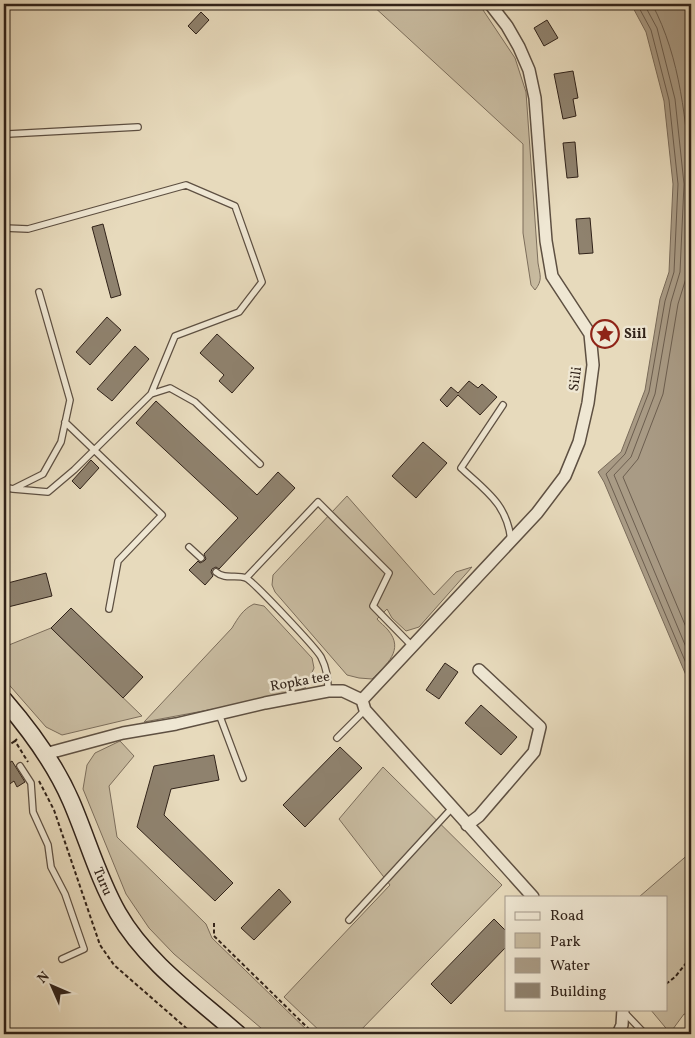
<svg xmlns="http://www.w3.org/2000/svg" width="695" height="1038" font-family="Vollkorn,serif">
<rect width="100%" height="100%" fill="#e7dabc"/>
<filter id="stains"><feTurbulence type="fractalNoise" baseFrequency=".004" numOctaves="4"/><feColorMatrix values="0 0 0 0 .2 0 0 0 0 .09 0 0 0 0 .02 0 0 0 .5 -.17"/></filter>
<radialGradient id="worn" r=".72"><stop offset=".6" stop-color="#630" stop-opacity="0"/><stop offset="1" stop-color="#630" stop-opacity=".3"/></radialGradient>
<!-- green -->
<path fill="#c8bba0" stroke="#7c6e5c" d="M371,4H479L515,58L526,92L538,263C540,275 543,280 535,290L531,285L523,233V144Z
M347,496L434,595L456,572L472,567L419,627L406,631L392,618L387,609L377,619C380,623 385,626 388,630C405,650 386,665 372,679L359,678L347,675L275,592L272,585L273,575Z
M254,604L264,606L312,658L314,668L305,688L273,698L144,722L232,628C238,618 243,609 254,604Z
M51,628L142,716L62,735L46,727L4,679V647Z
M120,741L134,756L109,786L117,837L206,924L212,938L311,1034H268L174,954L149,928L126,894L83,789L87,765L95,753Z
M383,767L502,885L357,1034H323L284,997L390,885L339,819Z
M691,852V1015L684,1014L670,1033L650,1009H666V897H639Z"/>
<!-- water -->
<path fill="#a99b85" stroke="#796b5a" d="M631,4H691V687L604,482L598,472L621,452L645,390L660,299L669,272L673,184L664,101L646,32Z"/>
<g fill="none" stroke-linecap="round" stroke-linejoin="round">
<!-- shore -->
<path stroke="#6c5e4f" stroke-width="1" d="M637,4L651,30L669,100L678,184L674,272L665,301L649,392L625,454L606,474L691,675
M644,4L657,28L675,99L684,184L680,272L671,302L655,394L631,457L614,475L691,659
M652,4C681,58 686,123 691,183
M691,185L687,275L678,304L663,394L638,459L623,477L691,639"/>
</g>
<!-- building -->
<path fill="#8f826e" stroke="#302219" d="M201,12L209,20L196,34L188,26Z
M547,20L558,38L544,46L534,28Z
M573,71L578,98L573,99L576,116L563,119L554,74Z
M575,142L578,177L567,178L563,143Z
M590,218L593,253L579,254L576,219Z
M103,224L121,295L111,298L92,227Z
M107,317L121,330L90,365L76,352Z
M217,334L254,368L232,393L219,381L224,375L200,353Z
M135,346L149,359L112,401L97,389Z
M469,381L478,388L482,384L497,397L480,415L458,395L447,407L440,400L451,387L458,393Z
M156,401L257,495L278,472L295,488L219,569L216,567L212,569L211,572L213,576L205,585L189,570L198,561L200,563L204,561L206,559L204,554L238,518L136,423Z
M423,442L447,463L416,498L392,476Z
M91,460L99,468L80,489L72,481Z
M46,573L52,596L4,608V584Z
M71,608L143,677L123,698L51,628Z
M445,663L458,672L439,699L426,690Z
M481,705L517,737L501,755L465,723Z
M340,747L362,768L305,827L283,805Z
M214,755L219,780L171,789L164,815L233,883L215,901L137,827L154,766Z
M12,761L25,782L17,787L14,781L4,788V766Z
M279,889L291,902L254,940L241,928Z
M494,919L506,931V947L451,1004L431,984Z"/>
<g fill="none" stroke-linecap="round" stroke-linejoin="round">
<defs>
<path id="lane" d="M4,137L8,134L138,127
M4,228L28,229L186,185L235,206L262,282L239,312L175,336L151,394
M503,405L461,468C486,491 507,504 511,540
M65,422L162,515L118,561L109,609
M4,487L13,489L43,474L61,442L70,400L39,292
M13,489L48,492L74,470L151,394L170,388L195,402L260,464
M189,547L201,558
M216,572C225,580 236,574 246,578C254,582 316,648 321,657C327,669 328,678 328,691
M246,578L318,502L389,573L373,606L413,647
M219,714L243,778
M337,738L365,710
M20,766L31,783L33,812L48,845L51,867L65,894L84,949L62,959
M349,920L452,808
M624,1012L645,1034"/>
<path id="street" d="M362,700L537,513L565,476L579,442L588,403L593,365L590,334L552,276L546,241L535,98L529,70L519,47L507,26L490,4
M45,754L123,733L176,724L265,703L328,691H343L362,700L365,710L533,897
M467,825L479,816L534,752L540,727L479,670
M618,1034L622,1025L623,1009"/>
<g id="secondary">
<path id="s1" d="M4,700C30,730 55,764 71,801C87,838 98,878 118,913C146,962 196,997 238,1034"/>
</g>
</defs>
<!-- lane casing -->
<use href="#lane" stroke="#5e5042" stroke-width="8"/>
<!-- street casing -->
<use href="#street" stroke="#5e5042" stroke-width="14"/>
<!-- secondary casing -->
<use href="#secondary" stroke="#302219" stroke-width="19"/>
<!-- path -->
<path stroke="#302219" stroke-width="2" stroke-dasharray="4 2.5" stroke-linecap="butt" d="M17,739L15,741L28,762
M6,747L15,741
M39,781L54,810L100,945L114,965L193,1034
M214,923V936L314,1034
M4,970L8,1034
M666,984L675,977L691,957"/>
<!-- lane -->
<use href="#lane" stroke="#efe7d3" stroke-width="5.5"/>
<!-- street -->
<use href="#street" stroke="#efe7d3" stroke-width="11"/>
<!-- secondary -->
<use href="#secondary" stroke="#efe7d3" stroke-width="16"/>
</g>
<!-- icons -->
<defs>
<symbol id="sight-ring" viewBox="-11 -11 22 22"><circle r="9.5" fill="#efe7d3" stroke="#8f2418" stroke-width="1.5"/><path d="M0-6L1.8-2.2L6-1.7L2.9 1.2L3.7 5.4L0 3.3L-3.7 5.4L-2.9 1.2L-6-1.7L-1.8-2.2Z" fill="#8f2418"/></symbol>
</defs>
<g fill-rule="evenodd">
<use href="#sight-ring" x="589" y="318" width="32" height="32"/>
</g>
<g text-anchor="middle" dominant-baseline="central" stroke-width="5" stroke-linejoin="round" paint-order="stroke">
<!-- poi labels -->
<g font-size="14" font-weight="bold" fill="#302219" stroke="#efe7d3" text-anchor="start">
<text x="624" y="334">Siil</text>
</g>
<!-- street labels -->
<g font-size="14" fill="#302219" stroke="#efe7d3">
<text transform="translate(576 379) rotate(-82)">Siili</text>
<text transform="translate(300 682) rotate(-10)">Ropka tee</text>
<text stroke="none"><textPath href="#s1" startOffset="208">Turu</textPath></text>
</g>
</g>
<!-- margin -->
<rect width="695" height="1038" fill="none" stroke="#e7dabc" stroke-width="20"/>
<rect x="5" y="5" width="685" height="1028" fill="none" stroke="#302219" stroke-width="2.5"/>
<rect x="10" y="10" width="675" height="1018" fill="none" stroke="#302219"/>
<!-- legend -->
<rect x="505" y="896" width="162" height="115" fill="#efe7d3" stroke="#a39889"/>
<rect x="515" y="912" width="25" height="8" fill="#efe7d3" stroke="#a39889"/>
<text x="550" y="920" font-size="15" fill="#302219">Road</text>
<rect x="515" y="933" width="25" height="15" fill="#c8bba0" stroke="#a39889"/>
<text x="550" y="946" font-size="15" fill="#302219">Park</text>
<rect x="515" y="958" width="25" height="15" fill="#a99b85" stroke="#a39889"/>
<text x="550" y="970" font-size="15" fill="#302219">Water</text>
<rect x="515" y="983" width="25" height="15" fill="#8f826e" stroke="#a39889"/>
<text x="550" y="996" font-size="15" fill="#302219">Building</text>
<!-- north arrow -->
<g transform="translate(52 986) rotate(315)" stroke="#efe7d3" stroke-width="4" paint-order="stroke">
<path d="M0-4L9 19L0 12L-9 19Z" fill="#302219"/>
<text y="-8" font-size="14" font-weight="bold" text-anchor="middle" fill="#302219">N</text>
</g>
<rect width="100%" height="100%" filter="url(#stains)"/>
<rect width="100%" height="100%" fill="url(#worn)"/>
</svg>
